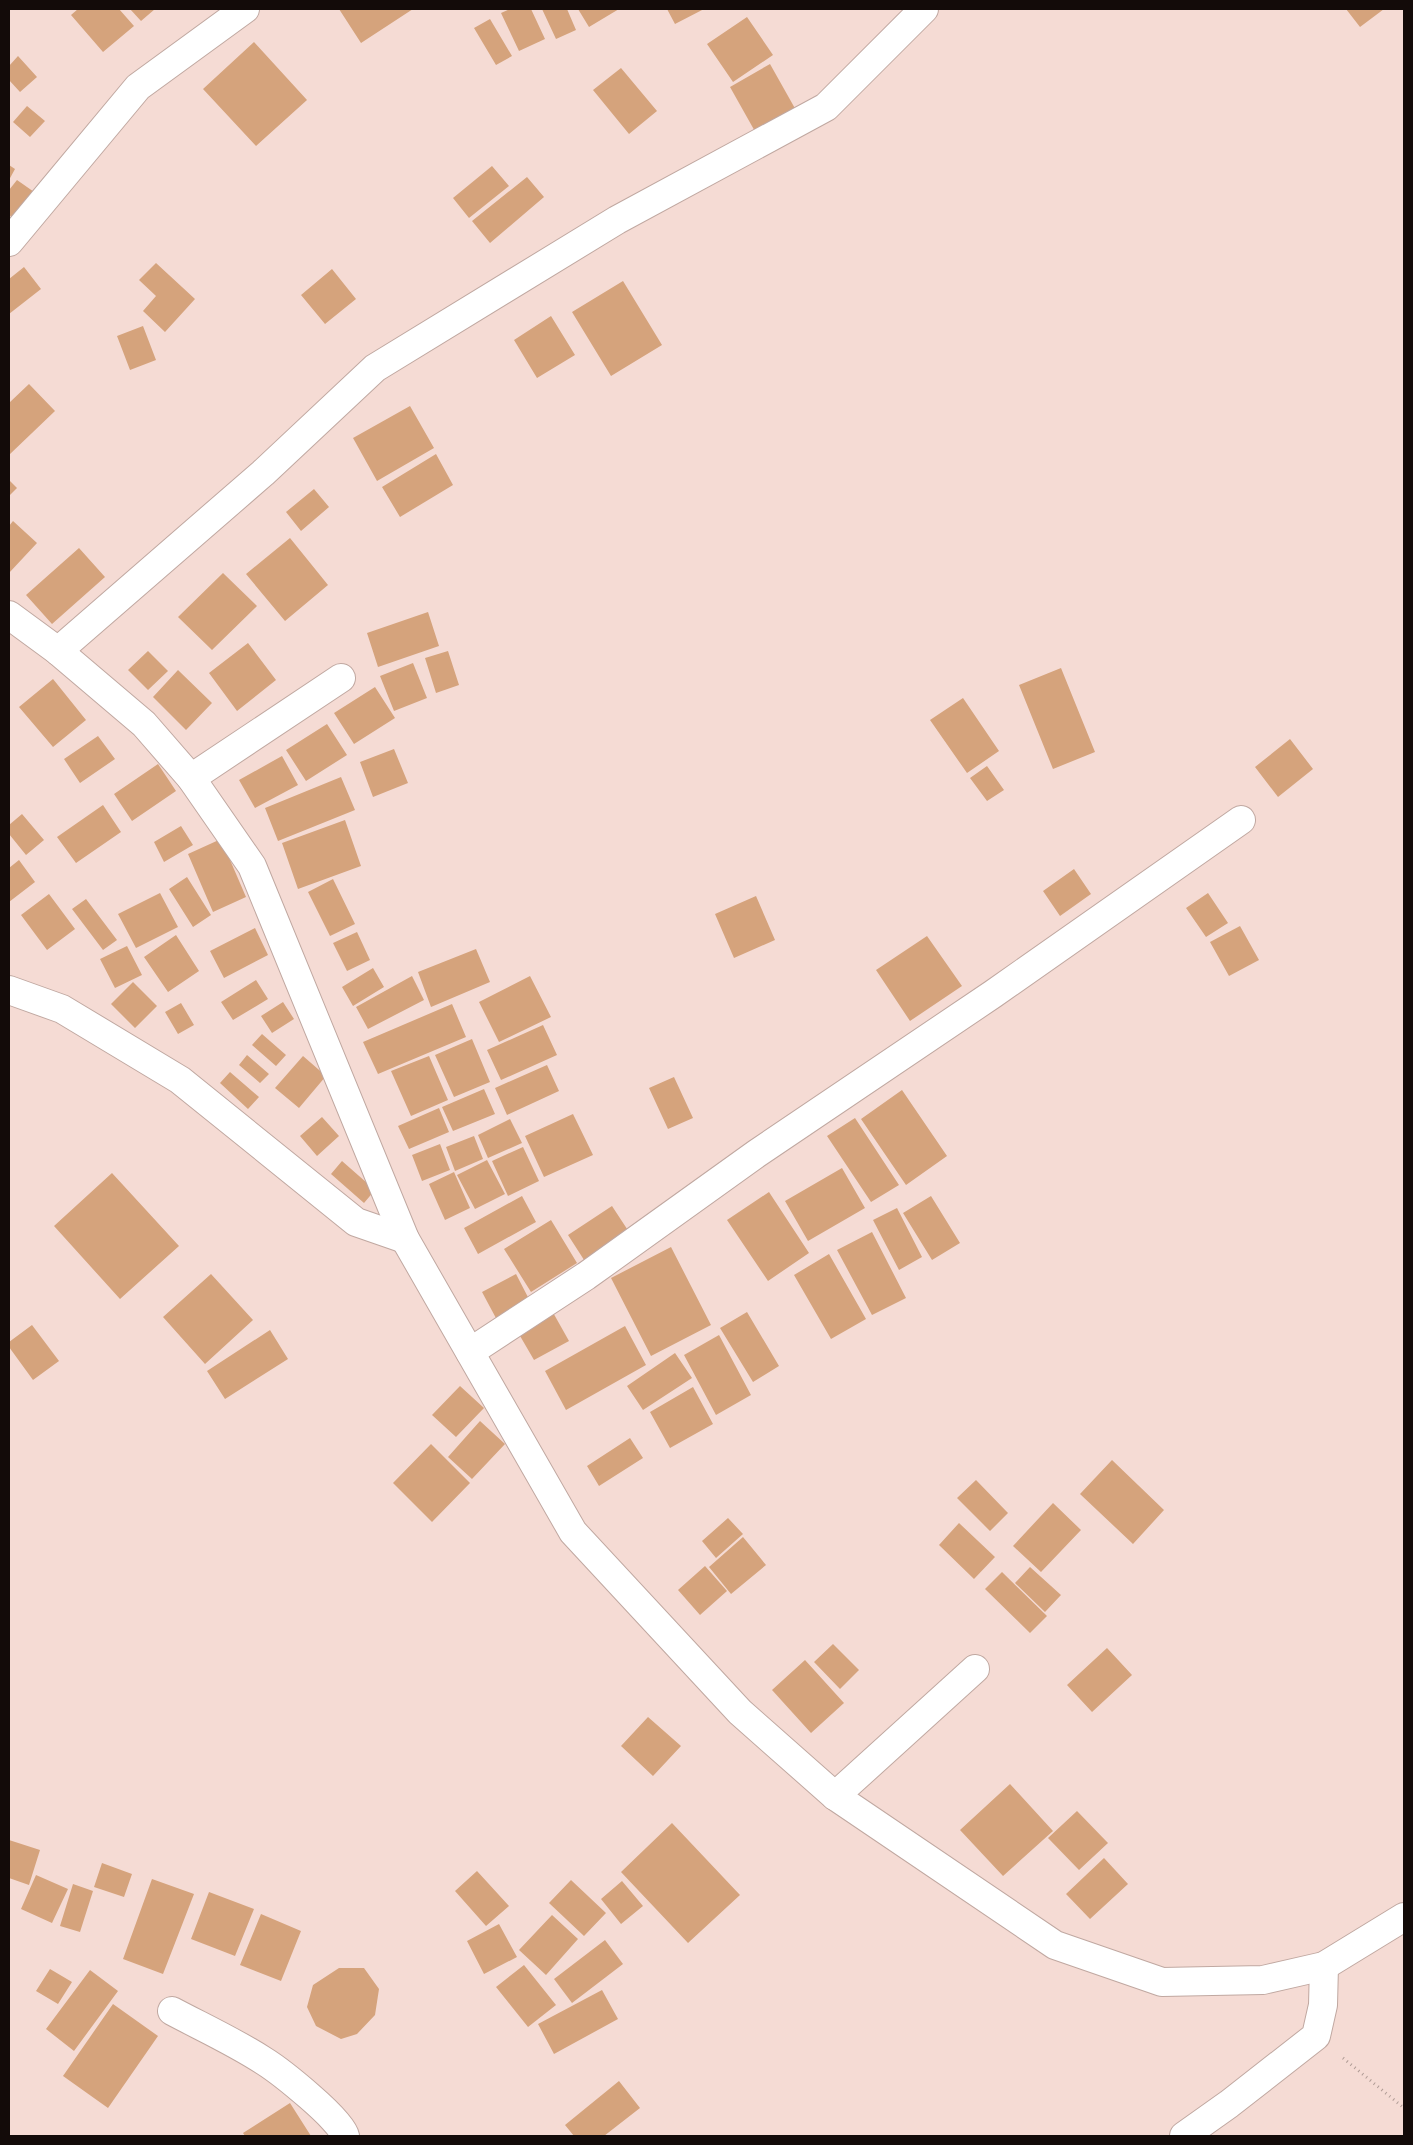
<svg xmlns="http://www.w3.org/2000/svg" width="1413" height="2145" font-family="'PT Sans',sans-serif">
<rect width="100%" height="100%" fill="#f5dbd4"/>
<!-- building -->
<path fill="#d5a37c" d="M78,9H119L134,26L103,52L71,15Z
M130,9H155L141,21Z
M339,9H413L361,43Z
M510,9H531L545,39L519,51L501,13Z
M542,9H567L576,30L556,39Z
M578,9H619L589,27Z
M667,9H704L675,24Z
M1346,9H1384L1360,27Z
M747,17L773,55L733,82L707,44Z
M490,19L512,56L496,65L474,28Z
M254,42L307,100L256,146L203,89Z
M18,56L37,77L20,92L9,80V66Z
M770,64L797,112L757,135L730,87Z
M621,68L657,111L629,134L593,90Z
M27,106L45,121L30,137L13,122Z
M9,165L15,169L9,180Z
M492,166L509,186L469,218L453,198Z
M527,177L544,197L490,243L472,221Z
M17,180L37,194L18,221L9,215V190Z
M156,263L195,299L165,332L143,311L156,296L139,280Z
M24,267L41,289L9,314V279Z
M332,269L356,299L325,324L301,295Z
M623,281L662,345L611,376L572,312Z
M551,316L575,355L537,378L514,340Z
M143,326L156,360L130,370L117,336Z
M29,384L55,411L9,455V403Z
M410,406L434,448L377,481L353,438Z
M436,454L453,485L400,517L382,487Z
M9,480L17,488L9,496Z
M314,489L329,507L301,531L286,512Z
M13,521L37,543L9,573V526Z
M290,538L328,585L285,621L246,574Z
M79,548L105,577L52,624L26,595Z
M223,573L257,606L212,650L178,617Z
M428,612L439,646L378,667L367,633Z
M248,643L276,680L237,711L209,673Z
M148,651L168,671L148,690L128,670Z
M448,651L459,685L436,693L425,658Z
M413,663L427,698L394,711L380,676Z
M1061,668L1095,752L1053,769L1019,685Z
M178,670L212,703L186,730L153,697Z
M53,679L86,720L53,747L19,707Z
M375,687L395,718L354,744L334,713Z
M963,698L999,751L967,773L930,720Z
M327,724L347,755L306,781L286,750Z
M98,736L115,759L80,783L64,759Z
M1290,739L1313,769L1278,797L1255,767Z
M394,749L408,783L373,797L360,762Z
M282,756L298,785L255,808L239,780Z
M158,764L176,791L132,821L114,794Z
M987,766L1004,790L987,801L970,778Z
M341,777L355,810L278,841L265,808Z
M103,805L121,832L76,863L57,837Z
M22,814L44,840L26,855L9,834V825Z
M345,820L361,866L298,889L282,843Z
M181,826L193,845L164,862L154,842Z
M221,839L246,897L213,912L188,854Z
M19,860L35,882L9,902V868Z
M1074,869L1091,894L1060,916L1043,891Z
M187,877L211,915L193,927L169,889Z
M333,879L355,924L330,936L308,892Z
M160,893L178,927L136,948L118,914Z
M1208,893L1228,923L1206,937L1186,908Z
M49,894L75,929L47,950L21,915Z
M756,896L775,940L734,958L715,914Z
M86,899L117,940L103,950L72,909Z
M1240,926L1259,960L1229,976L1210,942Z
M255,928L268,955L224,978L210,951Z
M357,932L370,960L347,971L333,943Z
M176,935L199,971L168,992L144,957Z
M927,936L962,986L910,1021L876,970Z
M127,946L142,975L115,988L100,959Z
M476,949L490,982L431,1007L418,972Z
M373,968L384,987L353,1006L342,987Z
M412,976L424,1000L368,1029L356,1007Z
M530,976L551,1017L499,1042L479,1002Z
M256,980L268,999L233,1020L221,1002Z
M133,982L157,1006L135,1028L111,1004Z
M283,1002L294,1019L272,1033L261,1016Z
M181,1003L194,1025L178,1034L165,1012Z
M452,1004L466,1037L378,1074L363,1042Z
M543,1025L557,1055L501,1080L487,1050Z
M262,1034L286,1055L276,1066L252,1045Z
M472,1039L490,1082L454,1097L435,1055Z
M247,1055L269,1074L260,1083L239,1065Z
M303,1056L326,1076L299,1108L275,1088Z
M429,1056L448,1100L411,1116L391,1071Z
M547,1065L559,1091L507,1115L495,1088Z
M230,1072L259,1097L248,1109L220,1083Z
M674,1077L693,1118L668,1129L649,1088Z
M484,1089L495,1114L453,1131L442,1107Z
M902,1090L947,1156L906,1185L861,1119Z
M439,1108L449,1132L409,1149L398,1126Z
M573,1114L593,1155L544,1177L525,1136Z
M322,1117L339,1136L317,1156L300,1136Z
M855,1118L899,1185L871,1202L827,1136Z
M510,1119L522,1143L488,1158L478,1135Z
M474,1136L483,1159L455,1171L446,1147Z
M440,1144L450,1170L422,1181L412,1155Z
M523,1147L539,1181L508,1196L492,1161Z
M487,1160L505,1194L475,1209L457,1175Z
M342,1161L375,1190L364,1203L331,1174Z
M842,1168L865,1208L808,1241L785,1201Z
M454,1172L470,1208L445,1220L429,1184Z
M112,1173L179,1246L120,1299L54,1226Z
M769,1192L809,1253L768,1281L727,1220Z
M522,1196L536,1222L478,1254L464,1228Z
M931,1196L960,1243L932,1260L903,1213Z
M612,1206L631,1235L586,1263L568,1235Z
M897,1208L922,1257L899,1270L873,1220Z
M551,1220L577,1263L531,1292L504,1249Z
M872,1232L906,1298L872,1315L837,1250Z
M671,1247L711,1325L651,1356L611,1278Z
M829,1254L866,1319L831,1339L794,1275Z
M211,1274L253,1320L205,1364L163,1317Z
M516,1274L531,1303L497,1320L482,1292Z
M551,1309L569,1341L534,1360L516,1329Z
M747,1312L779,1366L753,1382L720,1328Z
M32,1325L59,1361L33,1380L9,1347V1342Z
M625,1326L646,1365L566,1410L545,1371Z
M270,1330L288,1359L225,1399L207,1371Z
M719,1335L751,1395L716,1415L684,1355Z
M675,1353L692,1378L643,1410L627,1386Z
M460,1386L484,1408L456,1437L432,1415Z
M693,1387L713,1424L670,1448L650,1412Z
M480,1421L505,1444L472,1479L448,1457Z
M630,1438L643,1458L599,1486L587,1466Z
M431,1444L470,1483L432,1522L393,1483Z
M1112,1460L1164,1510L1133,1544L1080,1494Z
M976,1480L1008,1513L990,1531L957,1498Z
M1053,1503L1081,1530L1041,1572L1013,1546Z
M728,1518L743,1534L716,1558L702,1541Z
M959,1523L995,1557L974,1579L939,1545Z
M743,1537L766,1565L731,1594L709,1567Z
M705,1566L727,1591L700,1615L678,1590Z
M1030,1567L1061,1595L1045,1612L1015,1583Z
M1002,1572L1047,1616L1030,1633L985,1589Z
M833,1644L859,1670L840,1689L814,1662Z
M1107,1648L1132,1675L1092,1712L1067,1685Z
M805,1660L844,1703L811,1733L772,1690Z
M648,1717L681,1746L653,1776L621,1746Z
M1010,1784L1053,1831L1003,1876L960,1830Z
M1077,1811L1108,1843L1079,1870L1048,1838Z
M672,1823L740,1895L688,1943L621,1872Z
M9,1840L40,1850L29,1885L9,1878Z
M1104,1858L1128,1884L1090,1919L1066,1894Z
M102,1863L132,1874L124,1897L94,1887Z
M477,1871L509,1906L486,1926L455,1891Z
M36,1875L68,1889L52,1923L21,1909Z
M152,1879L194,1894L163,1974L123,1959Z
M571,1880L606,1913L584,1936L549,1903Z
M622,1881L643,1906L621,1924L601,1899Z
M73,1884L93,1891L80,1932L60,1926Z
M209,1892L254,1909L235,1956L191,1939Z
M261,1914L301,1931L281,1981L240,1965Z
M552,1915L578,1939L546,1975L519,1950Z
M499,1924L517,1957L484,1974L467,1941Z
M605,1940L623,1964L572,2003L554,1979Z
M524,1965L556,2005L528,2027L496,1987Z
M339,1968H364L379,1989L375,2015L357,2034L341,2039L316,2026L307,2007L313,1985Z
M50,1969L72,1982L58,2004L36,1991Z
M90,1970L118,1991L74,2051L46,2029Z
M602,1990L618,2019L554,2054L538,2024Z
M113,2004L158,2036L108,2108L63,2076Z
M619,2081L640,2108L604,2136H574L565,2125Z
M290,2103L311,2136H245L243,2133Z"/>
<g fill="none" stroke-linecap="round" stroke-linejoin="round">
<defs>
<path id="minor" d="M9,242L138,87L245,9
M58,651L263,473L375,368L617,220L826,107L924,9
M191,778L341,678
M9,990L62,1009L180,1080L356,1222L405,1239
M470,1352L586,1276L756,1154L993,994L1241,820
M835,1796L975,1669
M172,2011C202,2027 235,2042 264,2061C280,2071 342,2120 345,2136
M1184,2136L1229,2104L1316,2036L1323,2005L1324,1966"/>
<path id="tertiary" d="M9,615L58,651L144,724L191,778L252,866L405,1239L573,1532L740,1712L835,1796L1055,1945L1162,1982L1263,1980L1324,1966L1404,1917"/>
</defs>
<!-- minor casing -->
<use href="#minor" stroke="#c0a8a1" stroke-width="30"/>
<!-- tertiary casing -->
<use href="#tertiary" stroke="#c0a8a1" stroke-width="30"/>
<!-- path -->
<path stroke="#b09c96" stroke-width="3" stroke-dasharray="1 4" stroke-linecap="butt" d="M1343,2058L1404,2108"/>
<!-- minor -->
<use href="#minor" stroke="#fff" stroke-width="28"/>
<!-- tertiary -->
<use href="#tertiary" stroke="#fff" stroke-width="28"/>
</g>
<!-- border -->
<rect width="1413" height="2145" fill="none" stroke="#130b09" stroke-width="20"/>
</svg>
